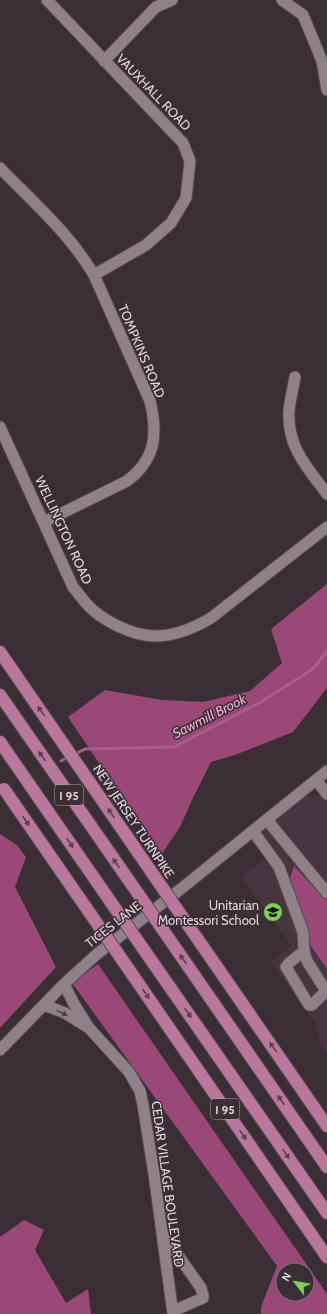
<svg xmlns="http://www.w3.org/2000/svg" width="327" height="1314" font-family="Cabin,sans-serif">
<rect width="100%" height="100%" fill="#3c2e35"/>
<!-- built -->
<path fill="#493540" d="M327,795V1053L320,1044L315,1022L271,962L292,946L242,877L271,854L255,830L299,796Z"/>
<!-- forest -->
<path fill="#994877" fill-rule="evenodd" d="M327,584V688L293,732L235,755L211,762L193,798L180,827L161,855L68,717L105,690L162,700L203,702L250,691L282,663L271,629Z
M0,834L17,845L26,857L15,887L56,967L0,1028Z
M294,866L327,901V969L302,933L289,882Z
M98,964L327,1294V1314H261V1307L277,1266L72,983ZM283,1270H307V1294H283Z
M24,1220L44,1230L35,1250L66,1303L88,1289L91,1314H0V1237Z"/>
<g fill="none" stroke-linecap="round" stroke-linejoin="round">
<!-- stream -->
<path stroke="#af5c8b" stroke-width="3" d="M73,755L85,749L174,747L259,703L313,669L327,651
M61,761L68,757"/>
<defs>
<path id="minor" d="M47,0L183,143L190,161L186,198L171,223L146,245L94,275
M282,0L303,15L322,61L327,90
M104,61L156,7L172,0
M0,168C33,202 70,234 94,275L150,401C158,434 156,459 127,481L44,522
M295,377C293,389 290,400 289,411C287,447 307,467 327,494
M0,427L73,587C77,592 81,597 85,602C100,620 132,636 156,636C176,636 194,628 211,618L327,527
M316,780L327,794
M267,820L327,893
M253,831L279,867L303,932L304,951L289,963L286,967L309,1005H312L326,991L307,961L304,951
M44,1005L65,1013L89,1028L74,1004L64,984
M89,1028L129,1072L140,1091L143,1105L154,1174L173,1314
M0,1050L64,984L97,954L182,888L327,771
M163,1234L201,1288L203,1295V1298L173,1311"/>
<path id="highway" d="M0,652L157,880
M0,695L139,895
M0,742L117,911
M181,915L327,1126
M163,930L327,1167
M142,947L327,1213
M123,961L327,1257"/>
</defs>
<!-- minor casing -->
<use href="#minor" stroke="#574c52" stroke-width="13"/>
<!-- highway casing -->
<use href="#highway" stroke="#574c52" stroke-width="14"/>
<!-- minor -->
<use href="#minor" stroke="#908088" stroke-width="11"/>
<!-- highway -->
<use href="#highway" stroke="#b9779a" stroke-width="12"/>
<defs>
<path id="highway-bridge" d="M4,789L123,961
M157,880L181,915
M139,895L163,930
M117,911L142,947"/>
</defs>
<!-- highway-bridge casing -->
<use href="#highway-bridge" stroke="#574c52" stroke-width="14" stroke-linecap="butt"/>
<!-- highway-bridge -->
<use href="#highway-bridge" stroke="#b9779a" stroke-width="12"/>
</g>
<!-- one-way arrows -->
<defs><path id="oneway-solid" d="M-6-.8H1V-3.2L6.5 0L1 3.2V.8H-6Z"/></defs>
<g fill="#5b404e">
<use href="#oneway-solid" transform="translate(41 711) rotate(-125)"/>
<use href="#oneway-solid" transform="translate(42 756) rotate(-125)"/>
<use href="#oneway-solid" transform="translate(111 813) rotate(-124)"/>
<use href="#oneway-solid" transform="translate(26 821) rotate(55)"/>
<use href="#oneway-solid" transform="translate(70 843) rotate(55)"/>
<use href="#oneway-solid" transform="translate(116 863) rotate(-125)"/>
<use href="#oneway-solid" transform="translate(183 959) rotate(-125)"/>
<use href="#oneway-solid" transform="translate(146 994) rotate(55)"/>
<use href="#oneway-solid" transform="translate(188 1013) rotate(55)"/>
<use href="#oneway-solid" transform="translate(273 1047) rotate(-125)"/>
<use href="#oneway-solid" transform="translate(281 1100) rotate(-125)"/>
<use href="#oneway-solid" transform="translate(243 1135) rotate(55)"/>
<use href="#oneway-solid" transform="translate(286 1154) rotate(55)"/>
</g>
<use fill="#4d3e46" href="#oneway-solid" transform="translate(62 1013) rotate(26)"/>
<!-- icons -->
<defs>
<symbol id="school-disc" viewBox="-11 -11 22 22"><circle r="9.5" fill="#7ed153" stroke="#3c2e35"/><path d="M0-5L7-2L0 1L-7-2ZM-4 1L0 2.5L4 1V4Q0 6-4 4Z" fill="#111"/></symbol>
</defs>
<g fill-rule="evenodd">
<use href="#school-disc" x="262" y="901" width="22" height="22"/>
</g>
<g text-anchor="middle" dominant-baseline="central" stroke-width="3" stroke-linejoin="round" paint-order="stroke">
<!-- shield labels -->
<g fill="#3c2e35" stroke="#aea4a9" stroke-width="1">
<rect x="55" y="785" width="28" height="20" rx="3"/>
<rect x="211" y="1099" width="28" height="20" rx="3"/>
</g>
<g font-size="12" font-weight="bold" fill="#dfd7db">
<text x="69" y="795">I 95</text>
<text x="225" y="1109">I 95</text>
</g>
<!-- street labels -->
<g font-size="13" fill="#dfd7db" stroke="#3c2e35">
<text transform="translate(154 92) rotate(46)">VAUXHALL ROAD</text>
<text transform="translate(142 351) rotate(67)">TOMPKINS ROAD</text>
<text transform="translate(64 530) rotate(65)">WELLINGTON ROAD</text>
<text transform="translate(134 821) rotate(56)">NEW JERSEY TURNPIKE</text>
<text transform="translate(113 924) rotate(-38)">TICES LANE</text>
<text transform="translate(168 1184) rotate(82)">CEDAR VILLAGE BOULEVARD</text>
</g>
<!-- poi labels -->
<g font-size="13" fill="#dfd7db" stroke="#3c2e35" text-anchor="end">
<text x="259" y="905">Unitarian<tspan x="259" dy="15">Montessori School</tspan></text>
</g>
<!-- water labels -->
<g font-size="14" font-style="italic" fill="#f3afd2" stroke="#3c2e35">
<text transform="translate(209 716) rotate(-27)">Sawmill Brook</text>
</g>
</g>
<!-- north arrow -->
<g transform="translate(295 1282) rotate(301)"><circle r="19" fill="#3c2e35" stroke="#7d7277"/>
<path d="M0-3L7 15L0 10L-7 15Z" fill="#7ed153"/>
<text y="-6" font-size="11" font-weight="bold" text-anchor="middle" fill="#dfd7db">N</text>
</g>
</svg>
